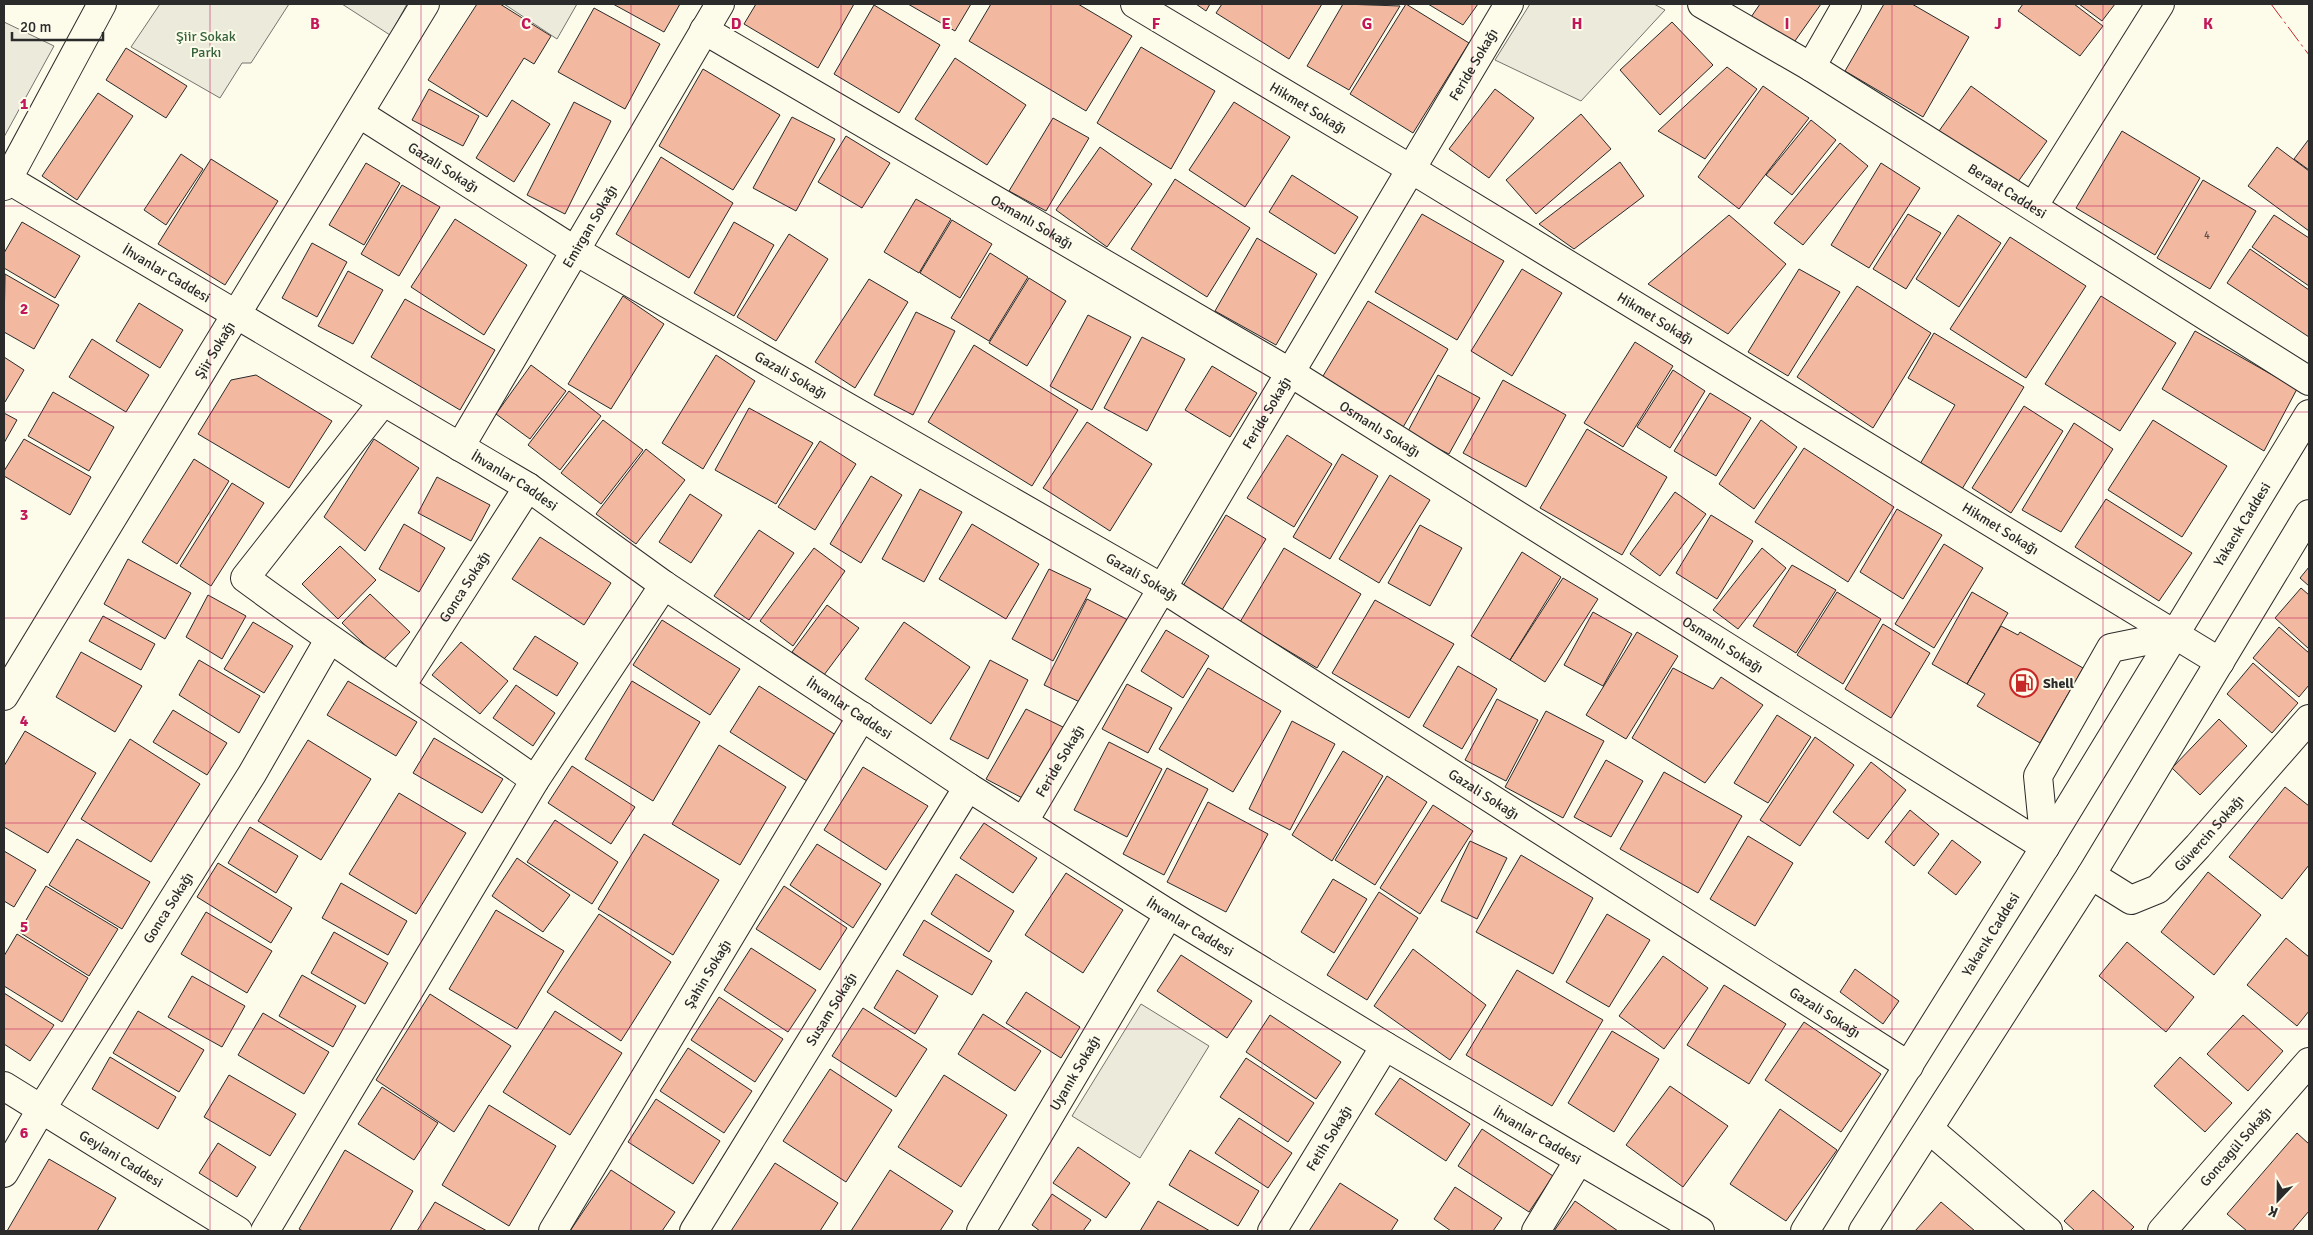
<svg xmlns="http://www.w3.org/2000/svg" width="2313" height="1235" font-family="Signika,sans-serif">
<rect width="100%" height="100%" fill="#fdfbea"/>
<!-- green -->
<path fill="#ecebdb" stroke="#74746e" d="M160,4H289L251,63H242L220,98L131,47Z
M342,4H407L390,35Z
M504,4H577L557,39Z
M1530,4H1654L1665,10L1581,101L1495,60Z
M4,22L54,46L4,137Z
M1141,1004L1209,1046L1140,1158L1072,1116Z"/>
<!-- building -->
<path fill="#f2b8a0" stroke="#2b2b2b" d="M477,4H500L551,36L534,64L524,58L487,117L428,80Z
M613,4H680L664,32Z
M756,4H854L818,68L744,24Z
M908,4H971L955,31Z
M991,4H1078L1132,36L1086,111L969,41Z
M1196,4H1210L1206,11Z
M1222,4H1322L1289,59L1216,13Z
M1343,4L1400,6L1349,90L1307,66Z
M1406,4L1469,43L1413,133L1350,94Z
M1428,4H1478L1463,25Z
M1760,4H1821L1790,48L1749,20Z
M1884,4H1912L1969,37L1923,117L1845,71Z
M2023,4H2074L2103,26L2080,56L2018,11Z
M2079,4H2115L2102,21Z
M874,5L940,45L899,113L834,74Z
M594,8L660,44L625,109L558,72Z
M1672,22L1713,65L1660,115L1620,70Z
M1141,47L1215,91L1171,169L1097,123Z
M126,48L187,86L166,118L106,80Z
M955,58L1026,105L987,165L915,119Z
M1727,67L1757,89L1705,159L1658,131Z
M703,69L780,115L733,190L659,146Z
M1763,86L1809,118L1739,209L1698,177Z
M1971,86L2047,141L2015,186L1939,131Z
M429,89L479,116L463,146L412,120Z
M1495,89L1534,118L1489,178L1449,149Z
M98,93L133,116L77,200L42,176Z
M512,100L550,124L514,182L476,158Z
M574,102L611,121L565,214L527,195Z
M1234,102L1290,137L1245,207L1189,170Z
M1581,114L1611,149L1536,214L1506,180Z
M792,117L835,139L796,211L753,188Z
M1053,118L1089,138L1046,211L1009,191Z
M1811,120L1836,140L1792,195L1766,175Z
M2122,131L2200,178L2155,255L2076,208Z
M846,136L890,163L862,208L818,182Z
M2309,139V170L2294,159Z
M1840,143L1868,166L1803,245L1774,223Z
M1100,147L1152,184L1107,247L1056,210Z
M2277,147L2309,171V231L2248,186Z
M181,154L203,169L166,225L144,210Z
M661,157L733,203L689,278L616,234Z
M211,159L278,201L225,285L158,244Z
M1620,162L1644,196L1574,249L1539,224Z
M366,163L400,183L364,245L329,225Z
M1881,163L1920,188L1869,268L1831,245Z
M1292,175L1358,217L1335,254L1269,212Z
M1175,179L1250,228L1207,297L1131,249Z
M2203,180L2256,211L2210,289L2157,258Z
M402,185L440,207L399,276L361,254Z
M916,199L951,219L919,273L884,252Z
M1422,214L1504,261L1457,340L1375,292Z
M1908,214L1941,233L1906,289L1873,269Z
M1729,215L1786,264L1728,334L1648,284Z
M1958,215L2001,243L1959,307L1916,279Z
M2274,215L2309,238V286L2252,247Z
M455,219L527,265L484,335L411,287Z
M952,220L992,244L960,298L920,273Z
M22,222L80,256L55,298L4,268V253Z
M734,222L774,245L734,316L694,293Z
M789,234L828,259L776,341L737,317Z
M2010,237L2086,286L2026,378L1950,329Z
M1257,238L1317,274L1276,345L1215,311Z
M312,243L347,262L317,317L282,298Z
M2250,249L2309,290V337L2227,283Z
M990,253L1028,277L989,341L951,318Z
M1522,269L1562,293L1512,376L1471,351Z
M1799,269L1840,292L1788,376L1748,352Z
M348,271L383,290L353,344L318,326Z
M5,274L59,305L34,349L4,332Z
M1029,278L1066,301L1027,366L989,343Z
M869,279L908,302L855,388L815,362Z
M1857,286L1931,333L1873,428L1797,377Z
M623,296L664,324L611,409L568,384Z
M2101,296L2176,343L2120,431L2045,384Z
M405,299L495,350L460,410L371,357Z
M1368,301L1448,349L1402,429L1320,381Z
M139,303L183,330L160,368L116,341Z
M916,312L955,331L913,415L874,395Z
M1088,315L1131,337L1092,410L1050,386Z
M2195,331L2297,389L2264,451L2162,389Z
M1934,333L2024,387L1962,489L1920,464L1955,405L1908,378Z
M1142,337L1185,359L1147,431L1104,408Z
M92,339L149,375L126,412L69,377Z
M1635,342L1673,366L1623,447L1584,423Z
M974,345L1078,410L1032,486L928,422Z
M716,355L755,381L703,469L662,443Z
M4,357L24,370L5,402L4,401Z
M531,365L566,391L530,439L496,414Z
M1212,366L1257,393L1230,437L1185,410Z
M1673,370L1705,391L1670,448L1637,427Z
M256,375L332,421L289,488L198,434L231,380Z
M1438,375L1480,398L1449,454L1407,433Z
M1503,380L1566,415L1526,487L1463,453Z
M569,391L601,416L560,470L528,445Z
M53,392L114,427L89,471L28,436Z
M1710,393L1751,418L1716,476L1674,451Z
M2024,406L2063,431L2011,513L1972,488Z
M749,408L813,443L776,504L715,470Z
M4,413L17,420L4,443Z
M603,420L643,450L601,504L561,473Z
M1761,420L1797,447L1754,509L1719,484Z
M2153,420L2227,466L2182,537L2108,490Z
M1087,422L1152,464L1110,531L1043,488Z
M2074,423L2113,449L2061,532L2022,510Z
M1587,429L1667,477L1622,555L1540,508Z
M1287,435L1332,464L1294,527L1247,498Z
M24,439L91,477L70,515L4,476V471Z
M374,439L419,468L365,551L324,517Z
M820,441L856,464L815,530L778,507Z
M1804,448L1894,507L1848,582L1755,522Z
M646,449L685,480L636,544L596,514Z
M1342,454L1378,476L1330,559L1293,537Z
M194,459L229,481L177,564L142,542Z
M1390,475L1430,500L1379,583L1339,559Z
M871,476L902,495L861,563L830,544Z
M437,477L490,505L471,541L418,513Z
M232,483L264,503L211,586L180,566Z
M920,489L962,512L924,582L882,559Z
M1675,492L1706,514L1660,576L1630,554Z
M690,494L722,515L691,563L659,542Z
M2106,499L2192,553L2159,601L2075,547Z
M1897,509L1942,535L1903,599L1860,572Z
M1226,515L1266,539L1222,610L1183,586Z
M1711,515L1753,541L1717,599L1676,573Z
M404,524L445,548L419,592L379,569Z
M972,524L1039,564L1006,619L939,579Z
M1420,525L1462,548L1430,606L1388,583Z
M759,530L794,553L749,620L714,596Z
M540,537L611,583L584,625L512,579Z
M1944,544L1983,568L1934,648L1895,624Z
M340,546L376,580L338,619L302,584Z
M814,548L845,571L793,646L760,621Z
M1284,548L1361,594L1317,668L1240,622Z
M1762,548L1786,568L1738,629L1713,610Z
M1522,552L1561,577L1510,660L1471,636Z
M128,559L191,593L165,639L104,604Z
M1792,565L1836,590L1796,653L1753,626Z
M2309,567V586L2300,578Z
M1049,569L1091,589L1053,661L1012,639Z
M1563,578L1598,599L1545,682L1510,660Z
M2301,588L2309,595V649L2275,618Z
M1837,592L1881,619L1843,684L1797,655Z
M1972,592L2008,613L1967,684L1932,664Z
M370,594L410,632L382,661L342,623Z
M208,595L246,616L222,659L186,637Z
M1087,599L1130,621L1084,704L1044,685Z
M1375,600L1454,644L1409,718L1332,673Z
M827,605L859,628L824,675L792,652Z
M1593,612L1632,634L1603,686L1564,665Z
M103,616L155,644L141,670L89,641Z
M662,620L740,669L710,715L633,665Z
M253,622L293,646L264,693L224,669Z
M904,622L970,667L931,724L865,679Z
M1883,624L1930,653L1891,718L1845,689Z
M2001,626L2018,635L2020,632L2083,668L2040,743L1977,706L1985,694L1967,684Z
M2279,627L2309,653V685L2299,697L2253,658Z
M1166,630L1209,656L1183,698L1141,671Z
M1637,632L1678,656L1626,739L1586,715Z
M535,636L578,663L557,696L513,669Z
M461,642L508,681L480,714L432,675Z
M81,652L142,686L115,732L56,697Z
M199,660L260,696L239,733L179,695Z
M990,660L1028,680L988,759L950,739Z
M2253,663L2298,703L2272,733L2227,694Z
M1458,666L1497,689L1462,749L1423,726Z
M1208,668L1281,711L1233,792L1159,749Z
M1673,668L1713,689L1721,677L1763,705L1705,783L1632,738Z
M348,681L417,722L396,756L327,715Z
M632,681L700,722L653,801L585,759Z
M1127,684L1172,708L1148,753L1102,729Z
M516,685L555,713L533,746L493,718Z
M759,686L839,737L810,783L730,732Z
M1497,699L1538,720L1506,781L1465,760Z
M1026,709L1067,729L1028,801L986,779Z
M173,710L227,743L207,775L153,742Z
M1546,711L1604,741L1563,818L1505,787Z
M1777,715L1811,737L1768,803L1734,783Z
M2219,719L2247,746L2200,795L2172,768Z
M1292,721L1335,744L1290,830L1249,809Z
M25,731L96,773L48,853L4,827V766Z
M1815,737L1854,765L1800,846L1760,820Z
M434,738L503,779L482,813L413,773Z
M130,739L200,784L151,862L81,819Z
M308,740L371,779L321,860L258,821Z
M1109,742L1162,769L1127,837L1074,810Z
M719,745L786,787L740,865L672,824Z
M1343,751L1383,776L1332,861L1292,835Z
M1606,760L1643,781L1611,837L1574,817Z
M1871,762L1906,790L1868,839L1833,812Z
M572,766L635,807L611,844L548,803Z
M863,767L928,806L886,870L824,830Z
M1167,768L1208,789L1164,875L1123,854Z
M1664,772L1742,816L1698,893L1620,849Z
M1387,776L1427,802L1375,885L1335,860Z
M2285,787L2309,806V865L2282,899L2229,857Z
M399,793L466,833L416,914L349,874Z
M1208,802L1268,834L1226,912L1167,882Z
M1433,805L1473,831L1420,914L1380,888Z
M1910,810L1939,834L1914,866L1885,842Z
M555,820L618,862L592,904L527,862Z
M984,823L1037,858L1013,893L960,858Z
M250,827L298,856L276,893L228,863Z
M644,834L719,880L673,955L598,909Z
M1748,836L1793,863L1755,926L1710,899Z
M77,839L150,882L122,929L49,885Z
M1952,840L1981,862L1956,895L1928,873Z
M1470,841L1507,858L1477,919L1441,901Z
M817,844L881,884L853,928L790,885Z
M4,851L36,870L14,907L4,901Z
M1521,855L1593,898L1553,974L1476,932Z
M517,858L570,895L543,932L492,896Z
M218,863L292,908L271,943L197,897Z
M2208,872L2261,915L2214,975L2161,932Z
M1066,873L1123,910L1083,973L1025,935Z
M956,874L1014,911L989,952L931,914Z
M1333,879L1367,899L1334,953L1301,932Z
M341,883L407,921L388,955L322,918Z
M46,886L118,929L89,976L19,932Z
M784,886L847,928L820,970L756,929Z
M1379,892L1418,918L1367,1000L1327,975Z
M496,910L564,951L517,1029L449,989Z
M206,912L272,951L247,993L181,954Z
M599,914L671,962L621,1041L547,992Z
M1607,914L1650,940L1609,1007L1566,982Z
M924,920L992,961L972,995L903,955Z
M334,932L388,963L365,1004L311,973Z
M17,934L88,978L62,1022L4,986V956Z
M2286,938L2309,957V1011L2297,1026L2247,985Z
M2127,942L2194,997L2166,1032L2099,976Z
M751,948L816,990L788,1032L724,990Z
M1413,949L1486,1005L1450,1060L1374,1006Z
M1181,955L1252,1001L1227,1038L1157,991Z
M1663,956L1708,988L1664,1049L1619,1016Z
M1855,969L1899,1001L1883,1024L1840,992Z
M897,970L938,996L915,1034L874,1008Z
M1517,970L1603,1020L1552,1106L1466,1055Z
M302,975L356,1006L333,1047L279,1016Z
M192,976L245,1006L222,1047L168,1017Z
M1724,985L1786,1024L1749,1084L1687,1045Z
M1026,992L1080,1027L1061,1058L1006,1023Z
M4,993L54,1025L30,1061L4,1044Z
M430,994L511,1046L454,1132L376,1080Z
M719,997L783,1039L755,1082L691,1040Z
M863,1008L927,1049L896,1097L832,1056Z
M138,1011L204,1050L179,1092L113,1053Z
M555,1011L622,1053L570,1135L503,1092Z
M263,1013L329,1052L304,1094L238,1055Z
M983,1014L1041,1051L1015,1091L958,1054Z
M1270,1015L1341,1062L1316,1099L1246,1052Z
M2243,1015L2283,1051L2248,1091L2207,1054Z
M1804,1022L1881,1074L1841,1132L1765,1080Z
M1612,1031L1659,1059L1614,1132L1568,1103Z
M688,1048L752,1091L724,1133L660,1091Z
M110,1057L176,1097L158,1129L92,1089Z
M2180,1057L2232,1103L2205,1132L2154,1086Z
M1246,1058L1314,1103L1288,1142L1220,1097Z
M830,1069L892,1110L846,1182L783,1141Z
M229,1075L296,1114L270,1156L204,1117Z
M944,1075L1007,1115L961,1187L898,1147Z
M1400,1078L1470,1124L1446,1161L1375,1114Z
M1670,1086L1728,1126L1683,1187L1626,1145Z
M382,1087L438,1123L414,1160L358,1124Z
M656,1099L720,1141L693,1184L628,1142Z
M489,1105L556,1146L509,1226L442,1185Z
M1780,1109L1837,1150L1786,1221L1730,1184Z
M1239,1118L1292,1153L1268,1188L1215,1153Z
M1482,1129L1553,1176L1529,1212L1458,1166Z
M2297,1133L2309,1144V1211L2292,1231H2247L2227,1214Z
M218,1143L256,1167L237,1197L199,1173Z
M1078,1147L1130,1183L1106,1218L1053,1183Z
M345,1150L413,1191L390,1231H303L299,1229Z
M1190,1150L1259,1191L1238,1226L1169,1185Z
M49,1159L116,1198L97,1231H7Z
M775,1163L838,1203L820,1231H731Z
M611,1170L675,1212L662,1231H570Z
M890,1170L953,1211L940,1231H851Z
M1340,1183L1398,1220L1391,1231H1309Z
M1455,1187L1502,1218L1493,1231H1451L1434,1219Z
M2093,1190L2134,1227L2130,1231H2075L2064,1221Z
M1052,1194L1091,1220L1083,1231H1040L1032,1225Z
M1158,1201L1210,1231H1140Z
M1575,1201L1618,1231H1554Z
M435,1202L487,1231H417Z
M1941,1202L1975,1231H1915Z"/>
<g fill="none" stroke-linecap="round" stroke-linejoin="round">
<defs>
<g id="minor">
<path id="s1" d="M1135,4L1411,169L2220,662"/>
<path id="s2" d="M1702,4L1811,67L2309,381"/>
<path id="s3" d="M704,30L1291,373L2045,847"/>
<path d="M1811,67L1847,4"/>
<path id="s4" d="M360,114L574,250L1162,588L1909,1066"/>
<path id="s5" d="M4,177L528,487L664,585L968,787L1169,914L1385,1046L1700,1231"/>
<path d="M4,186L102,4"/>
<path d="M2034,205L2160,4"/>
<path d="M383,402L245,578C340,648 439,712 535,780"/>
<path id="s6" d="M460,447L720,4"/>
<path id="s7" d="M401,686L528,487"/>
<path id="s8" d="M4,696L425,4"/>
<path id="s9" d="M1024,821L1509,4"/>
<path d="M2045,847L2038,776L2111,648L2175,635"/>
<path id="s10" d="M2091,875L2131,900L2158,889L2198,846L2309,719"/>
<path id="s11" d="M4,1086L238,1231"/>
<path d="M1929,1129L2048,1231"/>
<path id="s12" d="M4,1173L42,1108L252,774L329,640"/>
<path d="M265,1231L535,780L664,585"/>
<path id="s13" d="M553,1231L862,716"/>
<path id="s14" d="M694,1231L968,787"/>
<path id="s15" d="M981,1231L1169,914"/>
<path id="s16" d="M1272,1231L1385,1046"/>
<path d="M1536,1231L1579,1160"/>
<path id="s17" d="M2162,1231L2309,1062"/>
</g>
<g id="major">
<path id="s18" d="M1805,1231L2045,847L2309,414"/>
<path d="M1863,1231L2091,875L2309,514"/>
</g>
</defs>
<!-- minor casing -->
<use href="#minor" stroke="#2b2b2b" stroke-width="30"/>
<!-- major casing -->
<use href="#major" stroke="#2b2b2b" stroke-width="30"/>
<!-- minor -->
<use href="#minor" stroke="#fdfbea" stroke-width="28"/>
<!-- major -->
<use href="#major" stroke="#fdfbea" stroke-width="28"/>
<!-- power -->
<path stroke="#c62828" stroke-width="1" stroke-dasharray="18 4 2.5 4" stroke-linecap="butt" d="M2271,4L2309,55"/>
</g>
<!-- grid -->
<path fill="none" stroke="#c2185b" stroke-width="1" stroke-opacity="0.55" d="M210,4V1231M421,4V1231M631,4V1231M841,4V1231M1051,4V1231M1262,4V1231M1472,4V1231M1682,4V1231M1892,4V1231M2103,4V1231M4,206H2309M4,412H2309M4,618H2309M4,823H2309M4,1029H2309"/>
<!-- icons -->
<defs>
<symbol id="fuel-ring" viewBox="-11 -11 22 22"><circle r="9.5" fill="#fdfbea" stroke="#c62828" stroke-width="1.5"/><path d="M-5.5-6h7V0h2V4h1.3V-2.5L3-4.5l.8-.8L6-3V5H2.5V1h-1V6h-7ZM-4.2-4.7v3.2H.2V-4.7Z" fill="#c62828"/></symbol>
</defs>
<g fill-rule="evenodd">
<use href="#fuel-ring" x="2008" y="667" width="32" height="32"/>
</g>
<g text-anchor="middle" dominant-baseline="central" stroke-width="4" stroke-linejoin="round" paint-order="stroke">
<!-- number labels -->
<g font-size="11" fill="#5d4e48">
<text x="2207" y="235">4</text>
</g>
<!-- park labels -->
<g font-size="14" fill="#34623c" stroke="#fdfbea">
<text x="206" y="36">Şiir Sokak<tspan x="206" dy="16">Parkı</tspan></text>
</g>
<!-- street labels -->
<g font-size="14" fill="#2b2b2b" stroke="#fdfbea">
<text stroke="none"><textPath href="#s9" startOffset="880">Feride Sokağı</textPath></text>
<text stroke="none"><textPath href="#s1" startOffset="202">Hikmet Sokağı</textPath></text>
<text stroke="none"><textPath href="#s4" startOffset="99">Gazali Sokağı</textPath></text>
<text stroke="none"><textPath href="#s2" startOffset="358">Beraat Caddesi</textPath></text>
<text stroke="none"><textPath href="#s3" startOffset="380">Osmanlı Sokağı</textPath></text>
<text stroke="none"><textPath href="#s6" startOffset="256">Emirgan Sokağı</textPath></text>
<text stroke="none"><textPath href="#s5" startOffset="189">İhvanlar Caddesi</textPath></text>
<text stroke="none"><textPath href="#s1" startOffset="608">Hikmet Sokağı</textPath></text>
<text stroke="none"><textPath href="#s8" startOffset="405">Şiir Sokağı</textPath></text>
<text stroke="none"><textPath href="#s4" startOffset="504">Gazali Sokağı</textPath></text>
<text stroke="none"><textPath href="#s9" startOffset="475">Feride Sokağı</textPath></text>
<text stroke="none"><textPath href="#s3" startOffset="785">Osmanlı Sokağı</textPath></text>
<text stroke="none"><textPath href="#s5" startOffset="594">İhvanlar Caddesi</textPath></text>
<text stroke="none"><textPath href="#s18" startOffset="831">Yakacık Caddesi</textPath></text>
<text stroke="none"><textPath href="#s1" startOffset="1012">Hikmet Sokağı</textPath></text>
<text stroke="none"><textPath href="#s4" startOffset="909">Gazali Sokağı</textPath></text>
<text stroke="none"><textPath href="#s7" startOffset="118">Gonca Sokağı</textPath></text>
<text stroke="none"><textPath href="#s3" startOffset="1190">Osmanlı Sokağı</textPath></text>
<text stroke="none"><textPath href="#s5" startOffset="999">İhvanlar Caddesi</textPath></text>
<text stroke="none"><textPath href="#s9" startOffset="70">Feride Sokağı</textPath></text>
<text stroke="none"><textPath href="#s4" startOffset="1314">Gazali Sokağı</textPath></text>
<text stroke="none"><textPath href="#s10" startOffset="152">Güvercin Sokağı</textPath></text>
<text stroke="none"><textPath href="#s12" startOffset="312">Gonca Sokağı</textPath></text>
<text stroke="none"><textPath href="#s5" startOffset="1404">İhvanlar Caddesi</textPath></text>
<text stroke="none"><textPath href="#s18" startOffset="350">Yakacık Caddesi</textPath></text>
<text stroke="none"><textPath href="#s13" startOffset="300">Şahin Sokağı</textPath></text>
<text stroke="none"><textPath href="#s14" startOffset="261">Susam Sokağı</textPath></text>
<text stroke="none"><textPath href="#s4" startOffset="1719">Gazali Sokağı</textPath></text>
<text stroke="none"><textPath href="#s15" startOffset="184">Uyanık Sokağı</textPath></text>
<text stroke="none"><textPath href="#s5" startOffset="1809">İhvanlar Caddesi</textPath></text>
<text stroke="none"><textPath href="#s16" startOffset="109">Fetih Sokağı</textPath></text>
<text stroke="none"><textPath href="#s17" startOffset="112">Goncagül Sokağı</textPath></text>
<text stroke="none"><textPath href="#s11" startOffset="138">Geylani Caddesi</textPath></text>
</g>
<!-- poi labels -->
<g font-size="14" font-weight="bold" fill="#2b2b2b" stroke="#fdfbea" text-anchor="start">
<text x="2043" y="683">Shell</text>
</g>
</g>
<g font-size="16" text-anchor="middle" font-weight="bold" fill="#c2185b" stroke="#fdfbea" stroke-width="4" stroke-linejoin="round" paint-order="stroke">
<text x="315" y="29">B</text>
<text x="526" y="29">C</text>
<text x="736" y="29">D</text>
<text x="946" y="29">E</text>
<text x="1156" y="29">F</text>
<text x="1367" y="29">G</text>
<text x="1577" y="29">H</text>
<text x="1787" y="29">I</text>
<text x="1998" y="29">J</text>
<text x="2208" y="29">K</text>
<text x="24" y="109">1</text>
<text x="24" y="314">2</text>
<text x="24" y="520">3</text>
<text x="24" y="726">4</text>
<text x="24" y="932">5</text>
<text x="24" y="1138">6</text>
</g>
<!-- border -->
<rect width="2313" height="1235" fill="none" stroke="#2b2b2b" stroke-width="10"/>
<!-- north arrow -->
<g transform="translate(2278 1200) rotate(202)" stroke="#fdfbea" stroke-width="4" paint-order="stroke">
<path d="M0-4L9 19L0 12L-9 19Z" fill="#2b2b2b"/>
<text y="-8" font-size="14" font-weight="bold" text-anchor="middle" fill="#2b2b2b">K</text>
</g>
<!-- scale -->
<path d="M12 32v8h91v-8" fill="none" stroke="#2b2b2b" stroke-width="2.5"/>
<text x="20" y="32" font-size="15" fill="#2b2b2b" stroke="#fdfbea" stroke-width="4" paint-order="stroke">20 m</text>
</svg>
